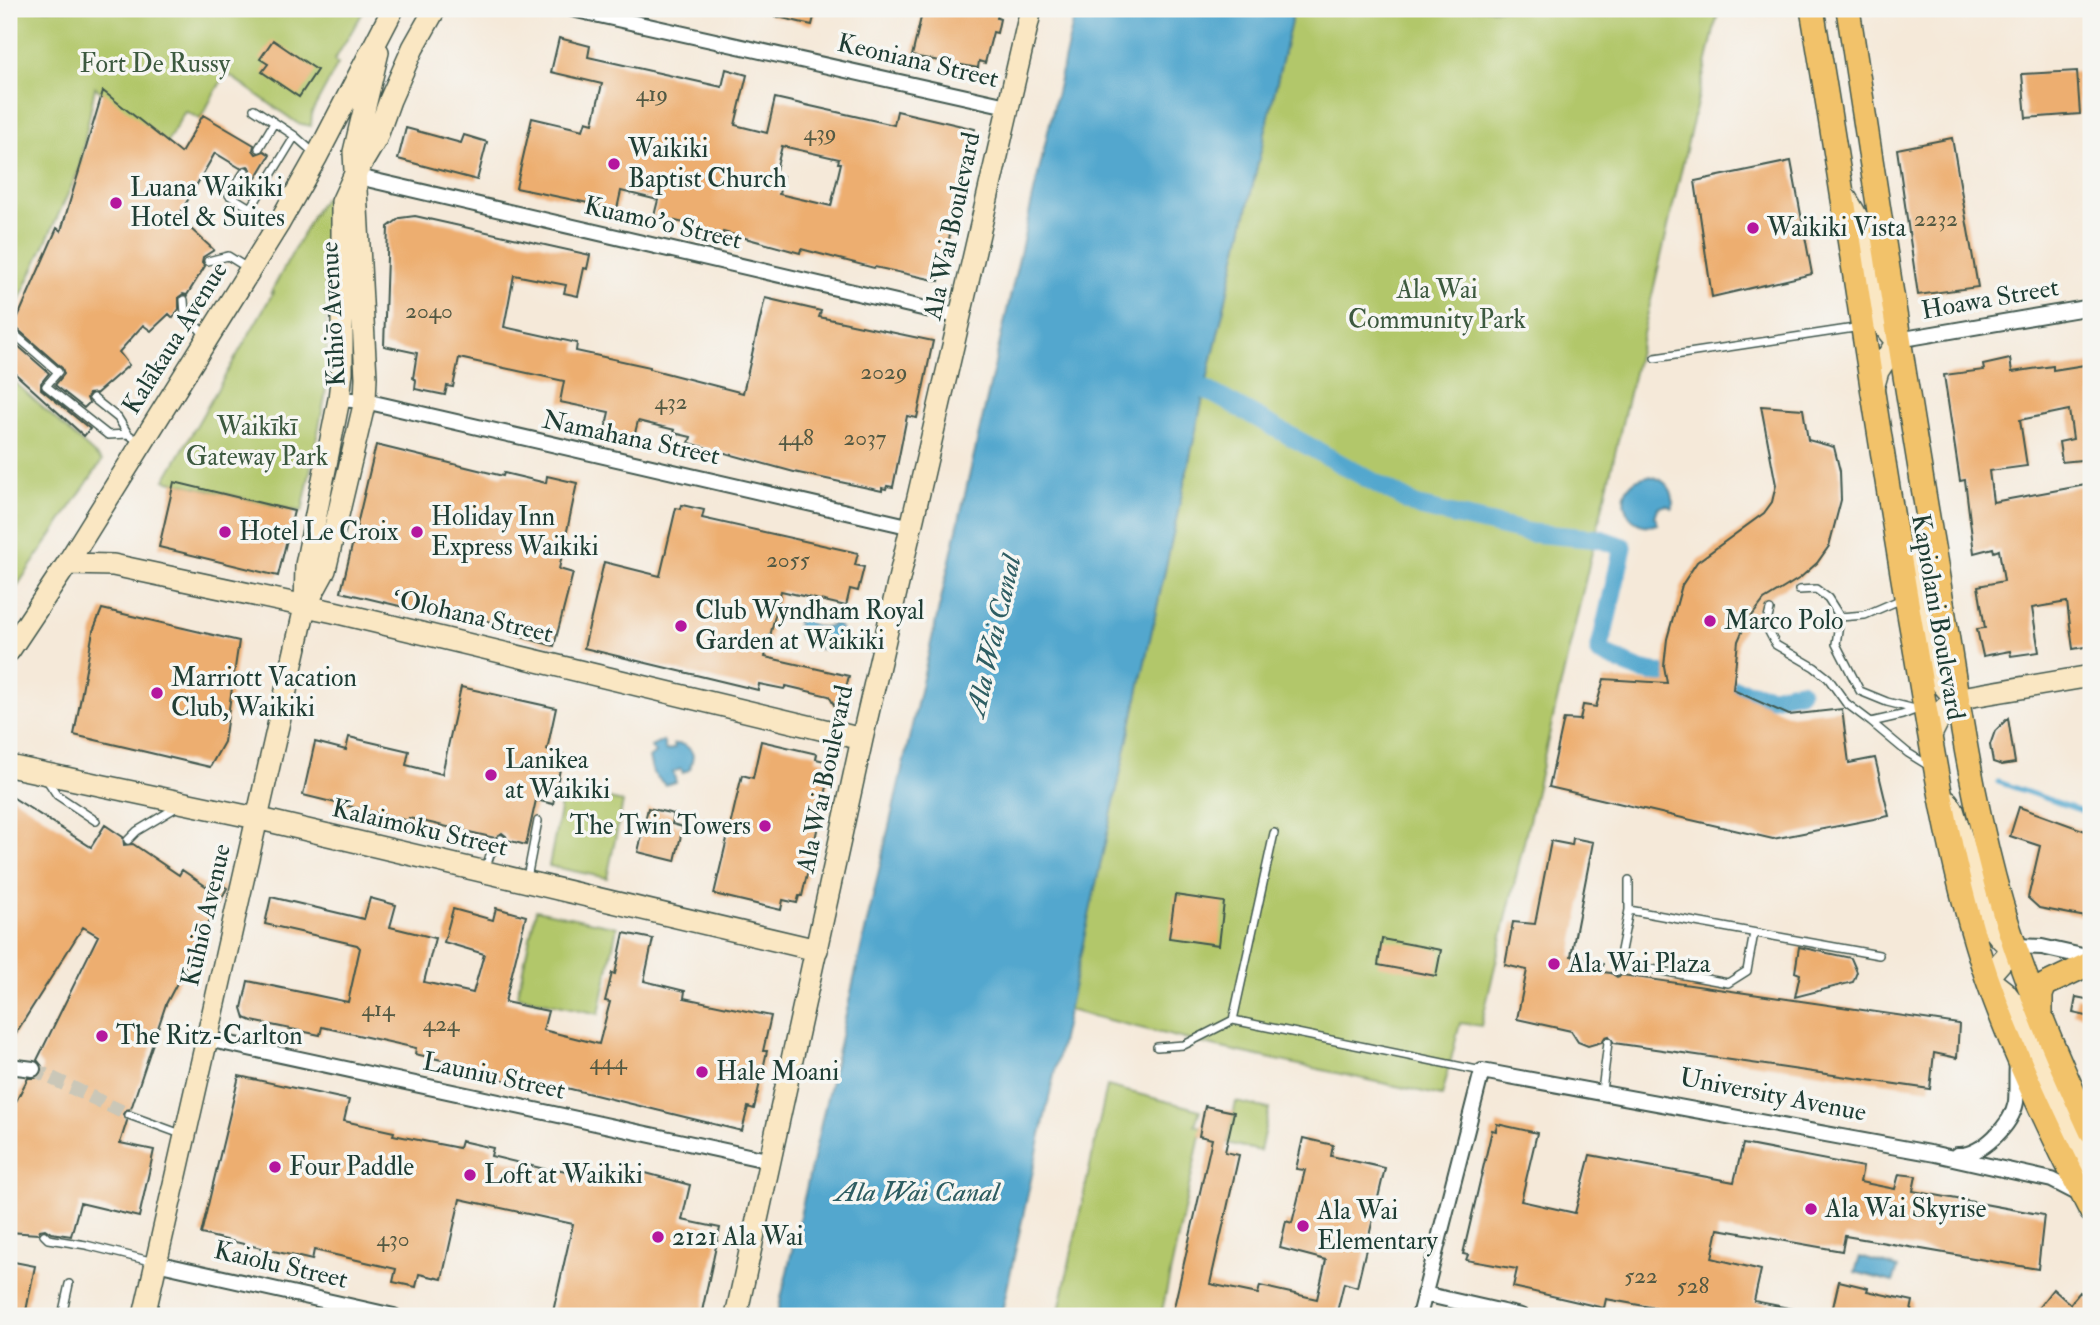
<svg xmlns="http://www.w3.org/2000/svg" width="2100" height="1325" font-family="'IM FELL Double Pica',serif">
<rect width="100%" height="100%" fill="#f6f6f2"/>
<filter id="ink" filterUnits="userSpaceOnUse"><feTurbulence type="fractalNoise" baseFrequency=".0143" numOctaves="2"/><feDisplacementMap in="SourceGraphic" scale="14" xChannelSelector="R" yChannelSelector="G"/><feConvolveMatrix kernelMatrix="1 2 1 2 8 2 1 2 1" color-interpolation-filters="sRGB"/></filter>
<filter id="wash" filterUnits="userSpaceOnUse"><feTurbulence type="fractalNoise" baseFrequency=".00686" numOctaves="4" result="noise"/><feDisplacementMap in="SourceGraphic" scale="28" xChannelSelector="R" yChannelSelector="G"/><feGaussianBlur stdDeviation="1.57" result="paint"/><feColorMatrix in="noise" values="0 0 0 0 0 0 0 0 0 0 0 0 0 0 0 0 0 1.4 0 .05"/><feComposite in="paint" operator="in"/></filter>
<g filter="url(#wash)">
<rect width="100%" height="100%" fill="#f5e9d9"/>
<!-- green -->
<path fill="#b2c76b" stroke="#688250" stroke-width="2" d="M9,9H365L334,61L338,64L312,112L311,126L297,123L226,73L200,119L185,111L165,146L95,87L79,170L9,322Z
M1294,9H1719L1481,1026L1460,1023L1442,1096L1217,1047L1068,1010L1205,389Z
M331,196L336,204L326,313L327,367L325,397L302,512L165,480L274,291L270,294L317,208L326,197Z
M9,377L102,461L9,598Z
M564,789L623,802L607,878L549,866Z
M536,910L617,927L599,1014L517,996Z
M1107,1086L1200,1110L1195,1125L1202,1127L1161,1316H1058Z
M1236,1102L1269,1109L1260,1151L1227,1143Z"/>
<!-- water -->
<path fill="#52a7ce" stroke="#387281" stroke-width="2" d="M1076,9H1294L1205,389L1001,1316H777Z
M1649,476C1666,479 1676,491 1672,508L1666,505L1658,508L1655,517L1658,524C1622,535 1609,481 1649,476Z
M805,620C815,627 824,630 835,624L841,628L842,639L834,645L820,649L800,638L797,621Z
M663,741L666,751L675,748L674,744C683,743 691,747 693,756L690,769L683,773L681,769L673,772L676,782L665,785L653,773L649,758L655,753L651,747Z
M1860,1257L1898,1268L1893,1282L1855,1272Z"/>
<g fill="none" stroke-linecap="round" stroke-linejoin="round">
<!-- stream -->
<path stroke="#52a7ce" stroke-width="5" d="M1998,782L2091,814"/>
<!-- canal -->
<path stroke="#52a7ce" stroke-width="19" d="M1205,389L1419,507L1531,533L1600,539L1623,547L1599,652L1640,670L1772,697L1800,691"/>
</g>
<g id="blocks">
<!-- building -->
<path fill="#edae6f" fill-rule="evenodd" d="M769,9H816L812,25L769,15Z
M923,9H999L997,18L1000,19L997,33L993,32L985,63L979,61L978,68L912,56Z
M559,38L590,46L588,57L722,87L726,69L747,75L735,125L767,133L775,98L894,125L897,111L975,129L939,281L875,267L874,268L801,249L800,253L723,232L722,235L697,229V226L654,216L658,200L621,191L617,209L516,188L532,118L583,130L586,121L593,123L602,84L551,72ZM782,146L839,159L838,163H841L831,206L779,194L783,176L775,174Z
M273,40L317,70L299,97L262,72L268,64L260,59Z
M2077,71L2080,114L2026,118L2022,74Z
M103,91L181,153L203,115L254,145L253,150L256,154L264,151L270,155L256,178L250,174L251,169L248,166L240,168L215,153L178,217L214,250L203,257L202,262L205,266L187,295L183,294L179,297V309L173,318L169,314L151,331L143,325L119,352L129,365L97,393L89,394L87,398L89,403L84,408L55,385L64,374L62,368L14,326L57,228L61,231Z
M406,128L461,143L464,135L487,142L477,180L398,159Z
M1952,138L1978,287L1918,295L1897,149Z
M1791,161L1812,274L1712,297L1695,181Z
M415,216L590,255L587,269L584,268L578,296L564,293L566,285L514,275L504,327L577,343L576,351L650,367V369L743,393L765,298L821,311L819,317L933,341L917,418L907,416L893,487L887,486L886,489L882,488V491L794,472L689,443L691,437L674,433L675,430L638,421L634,437L605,430L609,412L560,402L564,381L459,358L453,387L447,386L445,395L415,389L416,380L413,378L417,353L384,346L388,227L400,218Z
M9,338L49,373L41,383V389L90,429L84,436L9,368Z
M2010,359L2012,372L2053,366V370L2091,364V459L2062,462L2059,442L2073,439L2069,410L2020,420L2027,466L1989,471L1993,502L2091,484V534H2088L2091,551V646L2073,649L2067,602L2032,608L2039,652L2011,656L2010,651L1983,656L1977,629L1985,628L1978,586L2004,581L1999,550L1994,552L1993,548L1974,553L1965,480L1960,481L1944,375L1984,370L1983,365Z
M1761,406L1803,409L1808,440L1834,447L1840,471L1841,500L1829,546L1817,563L1800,578L1764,600L1745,625L1738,641L1733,690L1789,715L1842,709L1849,763L1875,758L1889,816L1773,839L1549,787L1564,719L1580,720L1583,705L1596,707L1604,679L1667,683L1664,666L1667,639L1682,585L1697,562L1764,513L1772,502L1776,485Z
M376,445L503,476L504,473L546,483L547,476L577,483L559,569L573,573L554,646L510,634L512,626L459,615L458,620L341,592Z
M174,482L294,511L278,576L159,547Z
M682,505L704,510L702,518L858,553L855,565L864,567L858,591L850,589L846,606L781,591L765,657L849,676L843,699L839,698L834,705L829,696L786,686L784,689L759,684L758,690L584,648L604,562L660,576L676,508L681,509Z
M102,609L239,641L224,742L210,767L74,735L93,631Z
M461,687L556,708L547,750L563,754L553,804L536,800L526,845L507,840L506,836L502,833L495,838L409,818V821L303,795L315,742L346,750L349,737L409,751L406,765L442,774Z
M2008,718L2015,763L2002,765L1993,762L1990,745L1995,731Z
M761,741L817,754L816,759L829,762L828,768L831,769L802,896H799L797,903L783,900L781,910L714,894L742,775L753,778Z
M9,795L91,847L105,825L123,837L124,845L133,844L179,875L182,870L207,887L213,879L227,888L166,1004L131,1109L126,1110L123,1114L127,1121L120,1143L154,1150L139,1217L80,1203L71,1236L51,1233L45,1229L40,1230L38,1234L9,1232V1115L28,1078H36L41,1074L42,1066L37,1060L98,936L83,927L9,1044Z
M2019,807L2091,833V918L2039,908L2028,898L2040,846L2010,836Z
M648,808L674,814L672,824L683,827L675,861L638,852Z
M1573,838L1593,842L1571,956L1603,964V972L1611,973L1617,977L1622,975L1959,1024L1957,1058L1934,1053L1930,1089L1614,1043L1609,1036L1605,1037L1602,1042L1588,1046L1578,1042L1571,1031L1517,1019L1527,970L1505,965L1513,922L1535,924L1551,841L1572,845Z
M1175,895L1224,902L1219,945L1169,938Z
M271,897L364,919L370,898L396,905L390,927L435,938L424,982L473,993L484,954L444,942L453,909L493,920L496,908L526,916L505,1002L548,1011L543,1030L599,1044L610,1002L605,1001L612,973L615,974L624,933L653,939L644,981L685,991L684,998L771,1016L763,1051H767L754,1109L748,1107L742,1131L534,1080L533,1086L498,1079L499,1073L415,1054L416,1048L322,1027L320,1035L252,1021L245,1018L242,1008L248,981L348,1002L360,948L357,945L265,924Z
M1382,939L1441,950L1436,976L1378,965Z
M1799,947L1851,958L1857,972L1853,982L1795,997L1800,974L1795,972Z
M2076,997L2091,1000V1017L2073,1013Z
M239,1076L349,1100L344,1121L394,1132L393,1135L459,1148L461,1141L493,1148L491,1156L557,1172V1169L609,1181L611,1173L640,1180L642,1172L690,1185L682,1220L720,1228L701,1316H552L573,1224L460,1199L442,1279L419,1274L416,1287L393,1282L396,1269L314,1250L312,1260L201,1234Z
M1205,1106L1234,1112L1225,1152L1239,1155L1210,1284L1258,1294L1260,1286L1317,1299L1326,1260L1280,1248L1286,1221L1292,1223L1305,1170L1296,1169L1303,1138L1333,1145L1331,1156L1385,1168L1357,1287L1344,1283L1336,1316H1172L1212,1139L1199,1136Z
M1497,1124L1537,1133L1521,1201L1575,1213L1590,1155L1734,1182L1743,1144L1863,1167L1860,1182L1895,1189L1899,1174L1916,1176L1913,1191L2044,1215L2038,1269L1845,1236L1842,1251L1718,1229L1712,1258L1761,1270L1754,1301L1794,1309L1793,1316H1670L1672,1311L1606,1299L1604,1308L1513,1287L1517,1269L1466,1260L1468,1255L1463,1254L1492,1130L1496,1131Z
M9,1261L35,1266L25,1316H9Z
M1839,1281L1868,1288L1867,1291L1913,1301L1910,1316H1831Z
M2053,1289L2070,1304L2080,1292L2091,1302V1316H2032Z"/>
</g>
</g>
<g filter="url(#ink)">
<use href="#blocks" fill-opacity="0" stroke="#3f574d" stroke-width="2"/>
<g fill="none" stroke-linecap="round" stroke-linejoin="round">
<!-- street-tunnel -->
<path stroke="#cac7b8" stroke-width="14" stroke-dasharray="14 7" stroke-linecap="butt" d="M33,1069L129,1115"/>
<defs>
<path id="lane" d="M254,109L295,136L314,153
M259,148L274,123
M245,171L229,195L275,223
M251,208L295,136
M208,261L228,256L249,269
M184,300L185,314L205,335
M12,332L58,372L46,386L108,435L128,434L139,442
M1655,358L1861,327
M93,398L118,418L128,434
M1799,590L1816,589L1828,598L1840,617L1865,615L1902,599
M1770,610L1766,626L1776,645L1814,667L1828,678L1846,703L1871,722L1902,715L1923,707
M1840,617L1836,644L1860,691L1887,702L1915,709
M1871,722L1908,753L1929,766
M47,780L57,795L96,821
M1274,833L1233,1020L1482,1071
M128,840L137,831L177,807
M485,870L490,855L501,839
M527,878L538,821
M1629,910V880
M1618,963L1728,983L1747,971L1754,933
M1617,971L1629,910L1879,955
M1157,1047L1184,1045L1233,1020
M1602,1091L1608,1042
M129,1115L181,1134
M44,1235L48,1239L86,1245L154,1262
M62,1316L69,1284"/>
<path id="street" d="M572,9L1007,106
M354,176L961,317
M1898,340L2091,307
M339,399L365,401L912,527
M2015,946L2042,947L2091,958
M207,1039L771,1161
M9,1066L33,1069
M1957,1155C1981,1156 2012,1125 2016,1102C2017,1090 2016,1076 2017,1063
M156,1263L394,1316
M1424,1294L1521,1316
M1419,1316L1482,1071L1935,1154L2052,1180L2081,1195"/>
<path id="secondary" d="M1842,192C1853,209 1863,225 1868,245C1874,268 1874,331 1898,340L1878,371L1872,392
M1900,547C1905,555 1911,563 1913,572C1925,609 1920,677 1958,698
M67,564L113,565L334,612L862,739
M306,605L325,570L365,401L366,377L354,152L378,52
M9,651L67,564L278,225L317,156L393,9
M1930,737L1944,709L1955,699L2091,676
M9,766L256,818L817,950
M1948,802L1953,810L1988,922L2002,940L2015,946L1987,978L2005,992L2023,1016L2091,1172
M144,1316L305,607L306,565L339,399L342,372V202L354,176L376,139L390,100L413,48L435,9
M736,1316L862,739L1031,9"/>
<path id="primary" d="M1812,9C1848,218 1876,428 1913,637C1933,753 1949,866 1987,978C2015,1058 2052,1136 2091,1211
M1848,9C1875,186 1902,364 1932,541C1951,653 1965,767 1994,877C2016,962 2054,1052 2091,1131
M2041,1012V995L2045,985L2091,963"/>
</defs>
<!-- lane casing -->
<use href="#lane" stroke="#3f574d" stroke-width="10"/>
<!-- street casing -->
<use href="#street" stroke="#3f574d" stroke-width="18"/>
<!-- secondary casing -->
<use href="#secondary" stroke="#3f574d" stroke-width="24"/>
<!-- primary casing -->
<use href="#primary" stroke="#3f574d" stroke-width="26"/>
<!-- lane -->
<use href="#lane" stroke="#fff" stroke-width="7"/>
<!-- street -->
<use href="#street" stroke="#fff" stroke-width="14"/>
<!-- secondary -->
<use href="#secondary" stroke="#fae7c3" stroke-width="21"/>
<!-- primary -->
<use href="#primary" stroke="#f2c26a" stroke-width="23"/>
</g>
</g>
<!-- markers -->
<g fill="#b5179e" stroke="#f6f6f2" stroke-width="2.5">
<circle cx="614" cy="164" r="7"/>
<circle cx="116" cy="203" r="7"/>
<circle cx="1753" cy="228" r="7"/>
<circle cx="225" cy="532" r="7"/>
<circle cx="417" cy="532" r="7"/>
<circle cx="1710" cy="621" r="7"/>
<circle cx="681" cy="626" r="7"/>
<circle cx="157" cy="693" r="7"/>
<circle cx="491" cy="775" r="7"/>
<circle cx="765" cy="826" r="7"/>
<circle cx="1554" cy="964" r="7"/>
<circle cx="102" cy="1036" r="7"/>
<circle cx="702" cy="1072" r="7"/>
<circle cx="275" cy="1167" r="7"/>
<circle cx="470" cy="1175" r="7"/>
<circle cx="1811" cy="1209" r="7"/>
<circle cx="1303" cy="1226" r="7"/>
<circle cx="658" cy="1237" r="7"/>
</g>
<g text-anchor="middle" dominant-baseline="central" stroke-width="7" stroke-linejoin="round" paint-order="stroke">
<!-- number labels -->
<g font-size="23" fill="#525943">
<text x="652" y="93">419</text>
<text x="820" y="132">439</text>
<text x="1936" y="218">2232</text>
<text x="429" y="310">2040</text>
<text x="884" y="371">2029</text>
<text x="671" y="401">432</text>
<text x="796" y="437">448</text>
<text x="865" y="437">2037</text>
<text x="788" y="559">2055</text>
<text x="378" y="1008">414</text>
<text x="441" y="1023">424</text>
<text x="608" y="1061">444</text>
<text x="393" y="1238">430</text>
<text x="1641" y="1275">522</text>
<text x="1693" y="1285">528</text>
</g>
<!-- street labels -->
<g font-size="26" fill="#1f3d34" stroke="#f6f6f2">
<text transform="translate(918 61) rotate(13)">Keoniana Street</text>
<text transform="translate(663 223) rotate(13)">Kuamo'o Street</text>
<text transform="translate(952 226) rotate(-78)">Ala Wai Boulevard</text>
<text transform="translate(1990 299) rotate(-10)">Hoawa Street</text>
<text transform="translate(333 314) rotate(-93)">Kūhiō Avenue</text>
<text transform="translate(175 338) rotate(-58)">Kalākaua Avenue</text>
<text transform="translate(631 438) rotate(12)">Namahana Street</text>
<text transform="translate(472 616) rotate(13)">ʻOlohana Street</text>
<text transform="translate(1938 617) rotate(80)">Kapiolani Boulevard</text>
<text transform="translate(825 779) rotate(-78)">Ala Wai Boulevard</text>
<text transform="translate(420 828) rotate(13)">Kalaimoku Street</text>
<text transform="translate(206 915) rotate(-77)">Kūhiō Avenue</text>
<text transform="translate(494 1076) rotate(12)">Launiu Street</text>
<text transform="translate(1773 1095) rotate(11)">University Avenue</text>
<text transform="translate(281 1265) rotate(13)">Kaiolu Street</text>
</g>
<!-- park labels -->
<g font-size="26" fill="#3c593f" stroke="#f6f6f2">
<text x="155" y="64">Fort De Russy</text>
<text x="1437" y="290">Ala Wai<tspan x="1437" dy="30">Community Park</tspan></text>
<text x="257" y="427">Waikīkī<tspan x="257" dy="30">Gateway Park</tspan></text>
</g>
<!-- poi labels -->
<g font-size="26" fill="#1f3d34" stroke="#f6f6f2" text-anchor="start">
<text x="628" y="149">Waikiki<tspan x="628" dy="30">Baptist Church</tspan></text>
<text x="130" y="188">Luana Waikiki<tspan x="130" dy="30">Hotel &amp; Suites</tspan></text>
<text x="1767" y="228">Waikiki Vista</text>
<text x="431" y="517">Holiday Inn<tspan x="431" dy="30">Express Waikiki</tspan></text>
<text x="239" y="532">Hotel Le Croix</text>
<text x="695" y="611">Club Wyndham Royal<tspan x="695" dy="30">Garden at Waikiki</tspan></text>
<text x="1724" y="621">Marco Polo</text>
<text x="171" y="678">Marriott Vacation<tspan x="171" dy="30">Club, Waikiki</tspan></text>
<text x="505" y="760">Lanikea<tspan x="505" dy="30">at Waikiki</tspan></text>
<text x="751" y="826" text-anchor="end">The Twin Towers</text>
<text x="1568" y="964">Ala Wai Plaza</text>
<text x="116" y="1036">The Ritz-Carlton</text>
<text x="716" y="1072">Hale Moani</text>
<text x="289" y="1167">Four Paddle</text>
<text x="484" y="1175">Loft at Waikiki</text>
<text x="1825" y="1209">Ala Wai Skyrise</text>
<text x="1317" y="1211">Ala Wai<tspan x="1317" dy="30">Elementary</tspan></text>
<text x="672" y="1237">2121 Ala Wai</text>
</g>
<!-- water labels -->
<g font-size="28" font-style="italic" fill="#2e5d62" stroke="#f6f6f2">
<text transform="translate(994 636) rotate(-77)">Ala Wai Canal</text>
<text x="917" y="1192">Ala Wai Canal</text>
</g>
</g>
<!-- margin -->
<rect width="2100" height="1325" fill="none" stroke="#f6f6f2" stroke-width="35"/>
</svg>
